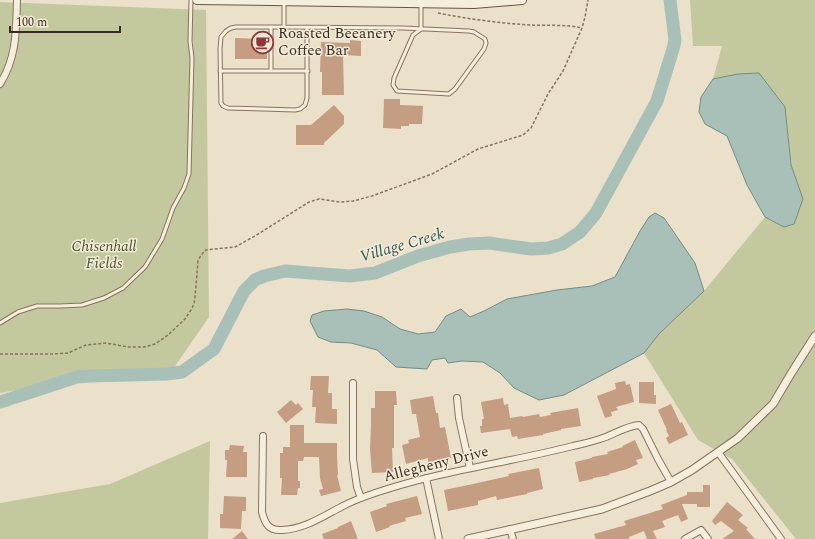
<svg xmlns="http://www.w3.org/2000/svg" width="815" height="539" font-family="Spectral,serif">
<rect width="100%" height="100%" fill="#ebe0c9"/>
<!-- green -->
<path fill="#c4c89e" d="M690,0H815V539H796L732,459L698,440L644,353L659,334L704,291L765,217L784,227L803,199L791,165L788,132L785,107L759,73L738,74L713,79L722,46H693Z
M0,2L206,10L209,317L171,372L84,378L0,393Z
M210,441L208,539H0V503L110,484Z"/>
<!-- water -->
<path fill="#a9c0b9" stroke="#718d86" d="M759,73L785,107L791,165L803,199L794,224L784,227L765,217L747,185L727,136L705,124L699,112L701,97L713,79L738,74Z
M655,213L664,218L695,263L704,291L659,334L644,353L564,395L539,400L514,388L500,373L483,362L462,361L448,363L445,358L432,360L427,369L396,367L377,350L351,343L331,342L318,337L310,321L312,315L324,311L347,309L364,311L382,317L400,329L418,334L435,332L446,316L461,309L470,317L484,311L507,299L557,290L592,286L615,277L640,231L649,217Z"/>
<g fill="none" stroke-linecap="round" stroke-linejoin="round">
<!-- river -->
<path stroke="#a9c0b9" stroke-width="13" d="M0,402L77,377L90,376L167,374L182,372L214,349L244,291L255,280L264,276L285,271L350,276L375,273L418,256L450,247L469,244L489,243L531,249L548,248L562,244L580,232L596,213L657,101L673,49L675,40L670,0"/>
</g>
<!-- building -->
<path fill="#c59d83" d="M235,38L267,39V59H235Z
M350,40L361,41V56L343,55L344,95H322V72H320L321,42L350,43Z
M384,99H400V105L423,106L422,124H409V126H401V129L383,128Z
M334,105L344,116V124L324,143V145H296V125H311Z
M311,376H329L328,393H332V409H337V424L315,423L316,407H312L313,390H310Z
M625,381L626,385L630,384L634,402L616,407L618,410L611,412L612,416L605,418L597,396L616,389L615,383Z
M639,382H654V395H656V404L639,403Z
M375,391H396L397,405H394V448H392L393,472L372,473L370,449L371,425V408H375Z
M433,396L436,413H438L440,428L445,427L451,458L428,462V458L406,464L402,445L409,443L408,440L420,437L416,414H412L410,400Z
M503,398L504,405L508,404L510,418L522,416L523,417L539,414L540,417L551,415L550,413L578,408L581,426L561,429V430L543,434V435L518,439L517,436L512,437L510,429L481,433L480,426H482V419H484L481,402Z
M291,400L296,405L298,403L303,409L286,423L277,412Z
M671,404L680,423L682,422L688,435L669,444L666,438L669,436L666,430H667L658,410Z
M290,425H304V443H337V457L338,475H337L341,491L321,496L319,490L323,489L320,478L319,457H304L303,461H298V481H300V488H298L297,495H281L282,478H280V453H283V447H290Z
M635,440L643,458L636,460L638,464L627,469L609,474L610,475L593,478V479L579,482L575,462L592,458V457L608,454L607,452L623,447L622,446Z
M230,445L244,446L243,452H247V477H226L227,460H225V450H229Z
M539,468L543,489L527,493V494L497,500L496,496L478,501V505L448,511L444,490L473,484L509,476L508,474Z
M703,485H710V507H697V504H682L688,519L681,522L678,515L662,521L665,527L653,531L657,539H647L644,531L629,537V539H596L594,534L626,525L624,521L663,509L661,505L687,495V492H703Z
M224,496L246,497V511H242L241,529L220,528V514H223Z
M417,496L422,514L405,518L406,521L389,526L390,527L376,532L370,512L387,506L386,504Z
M727,502L743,515L738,520L748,528L746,529L755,539H722L734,531L721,521L715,525L712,521Z
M351,521L358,539H324L322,534L338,528V527Z
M242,531L248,539H232Z"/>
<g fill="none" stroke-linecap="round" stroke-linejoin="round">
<defs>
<path id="service" d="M284,3V27L403,28L469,31L474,32L485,39L486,43L484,49L455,89L449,94L397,91L393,85L394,78L413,35L421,29V4
M271,27V71
M284,27H236L231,28L226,31L221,37L220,49L221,103L223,106L228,108L295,110L300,109L305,105L307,98V27
M220,71H308
M0,323L18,312L37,306H60L82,305L104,298L123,288L145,267L162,239L173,208L184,188L189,174L192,58L190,41L191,0"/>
<path id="minor" d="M0,84C17,57 16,30 17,0
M353,383V459L357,487L361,498
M457,398L459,418L470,468
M263,436L262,512C265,524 269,531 282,530C304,529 322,517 341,507C352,501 363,497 375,493C439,471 507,463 573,446C582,444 591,442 600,439C613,435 626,426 639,425L643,429L658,459L671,482
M718,452L781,539
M426,478L439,539
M510,529L513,539
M685,539L701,530L708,539"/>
<path id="tertiary" d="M468,539L602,509L650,491L671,482L692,470L738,438L773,404L792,372L815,336"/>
<path id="secondary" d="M197,0L474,4L522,0"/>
</defs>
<!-- service casing -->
<use href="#service" stroke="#86735f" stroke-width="5"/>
<!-- minor casing -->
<use href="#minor" stroke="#86735f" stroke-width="8"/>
<!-- tertiary casing -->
<use href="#tertiary" stroke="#86735f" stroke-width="9"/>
<!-- secondary casing -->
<use href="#secondary" stroke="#685542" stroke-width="10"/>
<!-- path -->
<path stroke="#86735f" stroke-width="1.5" stroke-dasharray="3 2" stroke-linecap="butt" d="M438,13C468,19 499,23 530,25C546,26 567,24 582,28
M0,354H52L68,353L86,345L106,343L128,347H144L155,344L168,335L185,319L191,310L194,304L195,297L198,261L201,255L206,250L235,247L255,236L309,202L319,199L340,202L353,201L372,196L432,174L478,149L523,135L531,128L548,94L563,71L582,28L585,17L588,0"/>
<!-- service -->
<use href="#service" stroke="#f6eedc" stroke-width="3"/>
<!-- minor -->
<use href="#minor" stroke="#f6eedc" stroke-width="6"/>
<!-- tertiary -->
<use href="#tertiary" stroke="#f6eedc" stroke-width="7"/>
<!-- secondary -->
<use href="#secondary" stroke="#f6eedc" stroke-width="8"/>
</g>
<!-- icons -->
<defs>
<symbol id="cafe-ring" viewBox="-11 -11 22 22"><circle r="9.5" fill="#f3ebd8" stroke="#8f3537" stroke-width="1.5"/><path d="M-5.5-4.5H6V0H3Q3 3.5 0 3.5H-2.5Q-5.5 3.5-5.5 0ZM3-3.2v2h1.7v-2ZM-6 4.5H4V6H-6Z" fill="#8f3537"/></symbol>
</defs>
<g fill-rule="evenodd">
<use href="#cafe-ring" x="250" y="30" width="25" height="25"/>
</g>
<g text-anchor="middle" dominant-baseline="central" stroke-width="3" stroke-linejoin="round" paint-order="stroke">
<!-- poi labels -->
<g font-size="15" fill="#382c21" stroke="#f3ebd8" text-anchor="start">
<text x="278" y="33">Roasted Beeanery<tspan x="278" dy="17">Coffee Bar</tspan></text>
</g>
<!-- park labels -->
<g font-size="15" font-style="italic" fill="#49522a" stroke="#f3ebd8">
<text x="104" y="246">Chisenhall<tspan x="104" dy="17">Fields</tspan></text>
</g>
<!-- street labels -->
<g font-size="15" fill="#382c21" stroke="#f3ebd8">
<text transform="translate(436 464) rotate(-14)">Allegheny Drive</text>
</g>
<!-- water labels -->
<g font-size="16" font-style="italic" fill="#325653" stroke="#f3ebd8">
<text transform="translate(402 245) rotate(-16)">Village Creek</text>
</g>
</g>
<!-- scale -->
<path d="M10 26v6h110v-6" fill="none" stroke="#382c21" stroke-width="2"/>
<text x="16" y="26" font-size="12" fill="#382c21" stroke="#f3ebd8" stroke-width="3" paint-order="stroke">100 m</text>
</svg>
